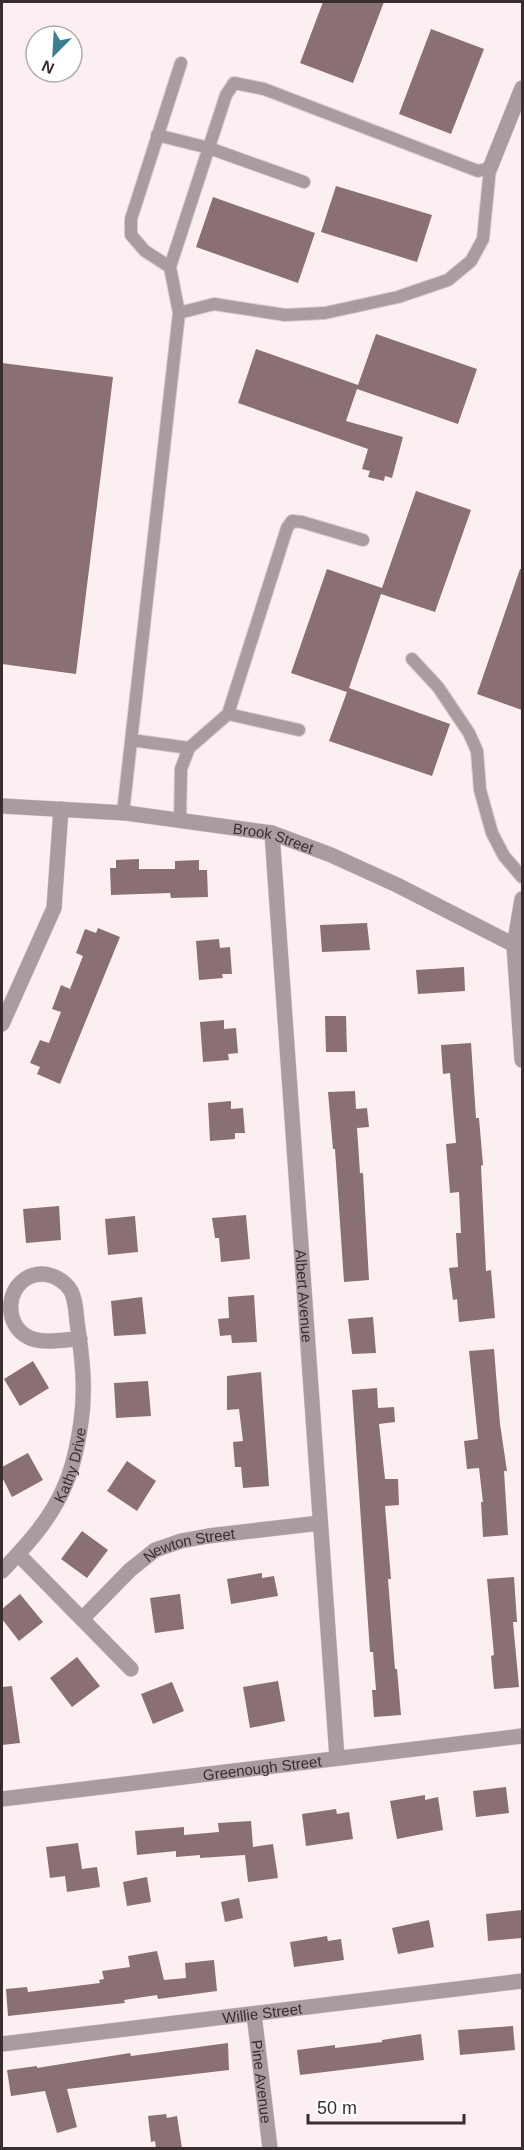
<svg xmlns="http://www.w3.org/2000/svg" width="524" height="2150" font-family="Arial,sans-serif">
<rect width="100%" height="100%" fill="#fceff1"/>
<!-- building -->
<path fill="#8a6f73" d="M323,2H384L353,83L300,63Z
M431,29L484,49L451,134L399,114Z
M336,186L432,215L417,262L321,232Z
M213,197L315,233L298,283L196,247Z
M376,334L477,369L458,424L357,389L346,421L403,437L392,478L385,476L384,481L368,477L370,471L362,469L368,449L238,403L256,349L358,385Z
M2,363L113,377L76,674L2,664Z
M416,491L471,510L435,612L381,594L349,688L450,724L432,776L329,741L347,692L291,673L327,569L382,588Z
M520,569H522V710L477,694Z
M139,859V869H175V861L199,860V870H207L208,897L171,898L170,893L111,895L110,868H116V860Z
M367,923L370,950L322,952L320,925Z
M98,928L120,937L60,1084L37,1074L40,1067L30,1063L40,1040L49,1043L61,1012L52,1009L61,985L70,989L83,956L76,953L85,929L96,933Z
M219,939L220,948L230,947L232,974H222L223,978L199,980L196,941Z
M464,967L465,991L418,994L416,970Z
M325,1016H346L347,1052H326Z
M224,1020V1029L236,1028L238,1053L228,1054L229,1060L203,1062L200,1022Z
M471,1043L476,1118H479L483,1165L481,1166L486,1271L491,1270L495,1318L459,1322L457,1299L453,1300L449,1268L458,1267L456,1233H461L459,1192L450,1193L446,1144L456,1143L450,1073L443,1074L441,1045Z
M355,1091L356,1109L367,1108L369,1127L357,1128L360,1173H363L369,1280L344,1282L335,1149H333L328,1092Z
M231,1101V1109L243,1108L245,1133H235V1139L210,1141L208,1103Z
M59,1206L61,1240L26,1243L23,1209Z
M246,1215L250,1259L221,1262L219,1238H215L212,1218Z
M135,1216L138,1252L108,1255L105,1219Z
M254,1295L257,1342L232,1343L231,1335L220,1336L218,1319L229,1318L228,1297Z
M142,1297L146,1334L114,1336L111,1301Z
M373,1317L376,1353L352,1354L348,1319Z
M494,1349L500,1424L507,1471H504L508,1535L483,1537L481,1502H483L479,1468L467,1469L464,1441L478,1439L469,1351Z
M33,1361L49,1388L20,1406L4,1379Z
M261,1372L269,1486L243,1488L241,1467H235L233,1442L243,1441L239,1409L227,1410V1376Z
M148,1381L151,1416L116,1418L114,1383Z
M377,1388L378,1408L394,1407L395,1422L379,1424L385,1479H398L399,1505L385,1506L391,1579H388L395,1669H397L401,1715L374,1717L372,1690H376L373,1652H370L352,1390Z
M28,1453L43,1480L12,1497L2,1477V1467Z
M127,1461L156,1481L137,1511L107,1491Z
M82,1531L108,1550L87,1578L61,1559Z
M262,1573V1578L274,1576L278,1596L231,1604L227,1579Z
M514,1577L517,1622H513L519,1687L494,1689L491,1656L494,1655L487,1579Z
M20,1594L43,1622L19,1641L2,1619V1609Z
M180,1594L184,1629L155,1633L150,1598Z
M77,1657L100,1686L72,1707L50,1678Z
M278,1681L285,1721L250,1728L243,1687Z
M172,1682L184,1711L153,1724L141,1694Z
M12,1686L20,1743L2,1745V1687Z
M506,1787L509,1813L476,1817L473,1791Z
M425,1795V1800L438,1797L443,1830L397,1839L390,1801Z
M336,1809L337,1814L349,1812L353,1839L306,1846L302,1814Z
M251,1821L253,1847L273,1844L278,1878L248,1882L245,1855L200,1858V1855L176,1857V1851L137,1855L135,1831L184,1827V1835L219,1832L218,1823Z
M78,1843L82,1869L97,1867L100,1887L67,1892L65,1876L50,1878L46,1847Z
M147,1877L151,1902L127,1906L123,1882Z
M239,1898L243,1918L225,1922L221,1902Z
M522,1910V1938L488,1941L486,1914Z
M429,1920L434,1947L398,1954L392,1928Z
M327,1936L328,1941L341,1939L344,1960L294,1967L290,1942Z
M157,1951L164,1980L186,1978L185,1963L214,1960L217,1991L158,1999L157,1995L124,2000L125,2003L8,2016L6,1989L27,1987L28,1992L100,1983L99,1980L104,1979L102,1971L130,1967L128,1956Z
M513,2026L515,2050L460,2055L458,2030Z
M421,2034L424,2060L300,2075L297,2050L335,2045V2048L382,2042V2040Z
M228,2043L229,2070L67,2089L77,2127L57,2133L45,2091L11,2096L7,2070L37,2066V2068L130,2053L131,2056Z
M166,2114L167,2118L177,2116L182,2148H156L155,2141L151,2142L148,2116Z"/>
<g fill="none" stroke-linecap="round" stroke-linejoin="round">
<defs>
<path id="service" d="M157,135L209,148L304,182
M170,267L145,251L131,235V219L181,63
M412,659L438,687L469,733L477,751L480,790L492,833L504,856L522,877
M228,714L299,730
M131,740L189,748
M123,813L179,313L214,304L285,315L325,313L398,297L448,280L471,261L483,239L490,168L478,171L264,89L234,83L226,95L170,267L179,313
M180,820L181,769L189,748L228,714L287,528L292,521L302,522L363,540"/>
<g id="minor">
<path d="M490,168L522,88"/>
<path id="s1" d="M2,806L126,813L272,833L331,855L397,885L522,949"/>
<path id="s2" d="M272,833L337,1758"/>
<path d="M522,899L514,946L522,1060"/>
<path d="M2,1024L54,908L61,809"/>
<path d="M18,1554L131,1669"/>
<path id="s3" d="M2,1571C27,1545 52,1518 66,1483C74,1464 78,1443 81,1422C86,1389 82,1355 77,1322C76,1312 76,1301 71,1291C65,1281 53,1274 41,1274C6,1276 0,1325 30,1338C45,1344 65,1339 80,1339"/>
<path id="s4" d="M82,1619L130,1570L155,1550L181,1541L208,1536L320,1523"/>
<path id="s5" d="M2,1799L522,1736"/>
<path id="s6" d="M254,2014L270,2148"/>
<path id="s7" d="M2,2044L522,1981"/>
</g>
</defs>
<!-- service casing -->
<use href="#service" stroke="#d9ccce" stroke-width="14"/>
<!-- minor casing -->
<use href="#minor" stroke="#d9ccce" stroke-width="16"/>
<!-- service -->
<use href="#service" stroke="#a99c9e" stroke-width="12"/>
<!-- minor -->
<use href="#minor" stroke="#a99c9e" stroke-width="15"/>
</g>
<g text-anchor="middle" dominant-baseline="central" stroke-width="6" stroke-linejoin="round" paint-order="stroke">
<!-- street labels -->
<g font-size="15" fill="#392e2f" stroke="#fff">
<text stroke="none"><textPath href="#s1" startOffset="274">Brook Street</textPath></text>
<text stroke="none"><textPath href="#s2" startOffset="464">Albert Avenue</textPath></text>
<text stroke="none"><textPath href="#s3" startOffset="128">Kathy Drive</textPath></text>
<text stroke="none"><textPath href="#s4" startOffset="135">Newton Street</textPath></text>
<text stroke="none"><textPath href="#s5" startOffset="262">Greenough Street</textPath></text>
<text stroke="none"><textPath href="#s7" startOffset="262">Willie Street</textPath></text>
<text stroke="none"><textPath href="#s6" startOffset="68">Pine Avenue</textPath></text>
</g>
</g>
<!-- border -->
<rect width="524" height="2150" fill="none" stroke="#392e2f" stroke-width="6"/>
<!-- north arrow -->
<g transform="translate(54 54) rotate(204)"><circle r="28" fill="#ffffff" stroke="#b0abac" stroke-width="1.5"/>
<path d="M0-4.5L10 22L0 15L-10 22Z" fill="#3d7f91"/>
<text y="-9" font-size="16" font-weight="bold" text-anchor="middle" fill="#392e2f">N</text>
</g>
<!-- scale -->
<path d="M308 2114v9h156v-9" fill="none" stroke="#392e2f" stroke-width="3"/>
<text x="317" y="2114" font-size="18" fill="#392e2f" stroke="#ffffff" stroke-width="4.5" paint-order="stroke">50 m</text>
</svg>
